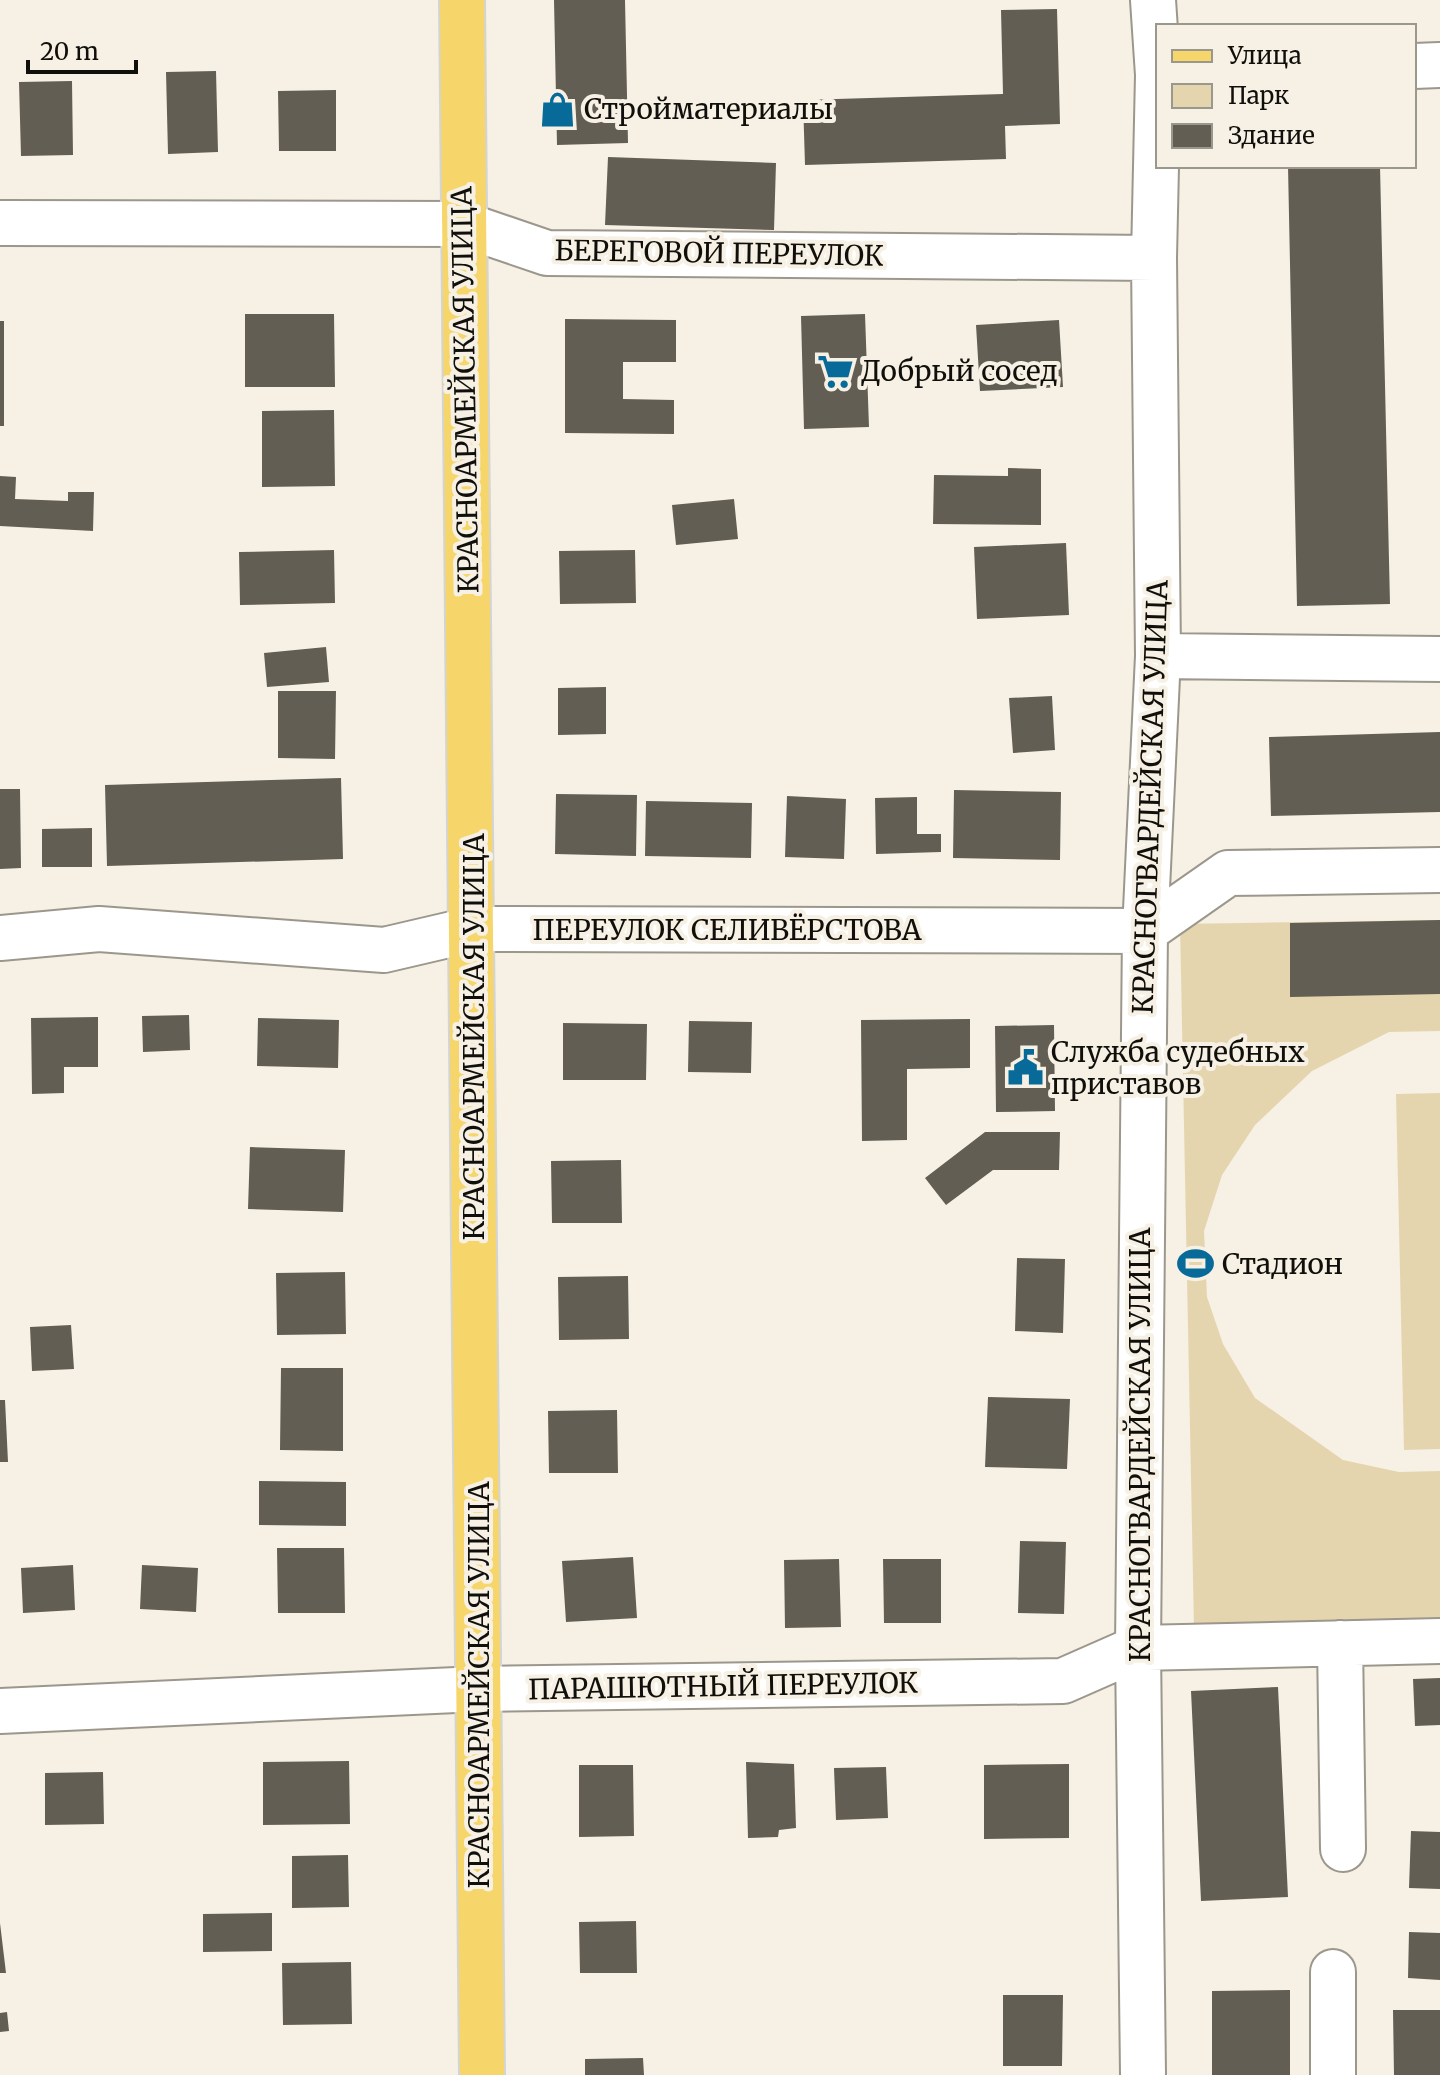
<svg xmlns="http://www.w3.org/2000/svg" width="1440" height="2075" font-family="Merriweather,serif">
<rect width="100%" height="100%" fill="#f6f1e4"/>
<!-- green -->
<path fill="#e5d5af" d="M1440,920V1031L1389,1032L1312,1071L1255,1125L1222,1175L1204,1231L1207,1297L1223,1344L1255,1398L1343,1460L1399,1472L1440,1471V1623L1194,1629L1180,924Z
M1440,1093V1449L1404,1450L1396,1094Z"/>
<!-- building -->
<path fill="#625e53" d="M554,0H625L628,143L557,145Z
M1057,9L1060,124L1005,126L1006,159L805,165L803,100L1003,94L1001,10Z
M216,71L218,152L168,154L166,72Z
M72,81L73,155L21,156L19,82Z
M336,90V151H279L278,91Z
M608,157L776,163L774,230L605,225Z
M1288,166H1380L1390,604L1297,606Z
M245,314H334L335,387H245Z
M865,314L869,427L804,429L801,316Z
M565,319L676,320V362H623V399L674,400V434L565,433Z
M1059,320L1063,387L980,391L976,325Z
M0,321H4V426H0Z
M334,410L335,486L262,487V411Z
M1008,468L1041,469V525L933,524L934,475L1008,476Z
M0,476L16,477L15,499L68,501V492H94L93,531L0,526Z
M734,499L738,539L676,545L672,505Z
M1066,543L1069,615L977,619L974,547Z
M334,550L335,603L240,605L239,552Z
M635,550L636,603L560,604L559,551Z
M326,647L329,682L267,687L264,653Z
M606,687V734L558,735V688Z
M278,691H336L335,759L278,758Z
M1052,696L1055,750L1013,753L1009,698Z
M1440,732V812L1271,816L1269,737Z
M341,778L343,859L107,866L105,785Z
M0,789H20L21,868L0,869Z
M954,790L1061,792L1060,860L953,858Z
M556,794L637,795L636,856L555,854Z
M787,796L846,799L844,859L785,857Z
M917,797V834H941V852L876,854L875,798Z
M646,801L752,803L751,858L645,856Z
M92,828V867H42V829Z
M1440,920V994L1290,997V923Z
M189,1015L190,1050L143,1052L142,1016Z
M98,1017V1067H64V1093L32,1094L31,1018Z
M258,1018L339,1020L338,1068L257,1066Z
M970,1019V1068L907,1069V1140L862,1141L861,1020Z
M689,1021L752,1022L751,1073L688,1072Z
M563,1023L647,1024L646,1080H563Z
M1054,1025L1055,1111L996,1112L995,1026Z
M985,1132H1060L1059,1170H993L946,1205L925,1178Z
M250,1147L345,1150L343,1212L248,1209Z
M621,1160L622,1223H552L551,1161Z
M1017,1258L1065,1259L1063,1333L1015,1331Z
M345,1272L346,1334L277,1335L276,1273Z
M628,1276L629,1339L559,1340L558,1277Z
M71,1325L74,1369L32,1371L30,1327Z
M281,1368H343V1451L280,1450Z
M988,1397L1070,1399L1067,1469L985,1467Z
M0,1400H5L8,1462H0Z
M617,1410L618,1473H549L548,1411Z
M259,1481L346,1482V1526L259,1525Z
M1020,1541L1066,1542L1064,1614L1018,1613Z
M277,1548H344L345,1613H278Z
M633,1557L637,1618L566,1622L562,1561Z
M839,1559L841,1627L785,1628L784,1560Z
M883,1559H941V1623H884Z
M73,1565L75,1610L23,1613L21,1568Z
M142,1565L198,1568L196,1612L140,1609Z
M1440,1678V1725L1415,1726L1413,1679Z
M1278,1687L1288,1897L1201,1901L1191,1691Z
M349,1761L350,1824L263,1825V1762Z
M746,1762L794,1764L796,1828L779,1830L778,1837L748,1838Z
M1069,1764V1838L984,1839V1765Z
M579,1765H633L634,1836L579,1837Z
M886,1767L888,1818L836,1820L834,1768Z
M103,1772L104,1824L45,1825V1773Z
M1411,1831L1440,1832V1889L1409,1888Z
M348,1855L349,1907L292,1908V1856Z
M272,1913V1951L203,1952V1914Z
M636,1921L637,1973H580L579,1922Z
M0,1923L6,1973H0Z
M1409,1932L1440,1933V1980L1408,1978Z
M351,1962L352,2024L283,2025L282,1963Z
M1290,1990V2075H1212V1991Z
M1003,1995H1063L1062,2066H1003Z
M1393,2010H1440V2075H1394Z
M7,2012L9,2031L0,2032V2013Z
M643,2058L644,2075H585V2059Z"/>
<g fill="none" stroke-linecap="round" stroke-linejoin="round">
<defs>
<path id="minor" d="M1414,66L1440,65
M0,223L462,224L547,253L1154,258
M1158,656L1440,659
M0,938L99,929L384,950L474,929L1145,931L1228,873L1440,870
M1340,1643L1343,1849
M0,1711L478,1689L1063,1681L1138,1648L1440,1641
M1333,1972V2075
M1143,2075L1138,1648L1145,931L1158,656L1154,258L1158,75L1153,0"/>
<path id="major" d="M462,0L482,2075"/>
</defs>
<!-- minor casing -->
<use href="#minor" stroke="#9c978c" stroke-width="48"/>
<!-- major casing -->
<use href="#major" stroke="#d4d4d3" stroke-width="48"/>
<!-- minor -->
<use href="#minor" stroke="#fff" stroke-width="44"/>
<!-- major -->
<use href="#major" stroke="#f6d66a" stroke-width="44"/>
</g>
<!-- icons -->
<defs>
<symbol id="shop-bare" viewBox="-9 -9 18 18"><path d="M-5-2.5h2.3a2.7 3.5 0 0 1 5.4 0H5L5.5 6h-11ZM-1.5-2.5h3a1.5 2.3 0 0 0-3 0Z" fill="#076a98" stroke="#f6f1e4" stroke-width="2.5" paint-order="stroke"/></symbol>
<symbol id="supermarket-bare" viewBox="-9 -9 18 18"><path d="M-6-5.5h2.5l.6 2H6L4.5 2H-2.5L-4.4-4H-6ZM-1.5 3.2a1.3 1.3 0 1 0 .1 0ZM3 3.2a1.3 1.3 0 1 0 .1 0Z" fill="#076a98" stroke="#f6f1e4" stroke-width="2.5" paint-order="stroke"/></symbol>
<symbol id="civic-bare" viewBox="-9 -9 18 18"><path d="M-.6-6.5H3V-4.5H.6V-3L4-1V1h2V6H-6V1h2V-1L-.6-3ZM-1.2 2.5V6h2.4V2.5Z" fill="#076a98" stroke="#f6f1e4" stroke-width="2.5" paint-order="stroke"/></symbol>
<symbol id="stadium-bare" viewBox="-9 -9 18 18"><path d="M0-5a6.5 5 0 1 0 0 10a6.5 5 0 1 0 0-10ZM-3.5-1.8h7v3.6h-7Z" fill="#076a98" stroke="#f6f1e4" stroke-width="2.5" paint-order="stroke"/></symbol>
</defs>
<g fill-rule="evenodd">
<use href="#shop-bare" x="532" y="84" width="51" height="51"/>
<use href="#supermarket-bare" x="810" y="346" width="51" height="51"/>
<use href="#civic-bare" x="1000" y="1042" width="51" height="51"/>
<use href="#stadium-bare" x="1170" y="1238" width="51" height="51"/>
</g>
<g text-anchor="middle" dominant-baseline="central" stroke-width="8" stroke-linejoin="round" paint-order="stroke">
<!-- poi labels -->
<g font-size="28" fill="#110f0b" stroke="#f6f1e4" text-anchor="start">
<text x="584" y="109">Стройматериалы</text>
<text x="861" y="371">Добрый сосед</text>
<text x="1051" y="1052">Служба судебных<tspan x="1051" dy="32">приставов</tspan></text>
<text x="1222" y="1264">Стадион</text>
</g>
<!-- street labels -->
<g font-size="28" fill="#110f0b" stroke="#f6f1e4">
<text transform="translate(719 253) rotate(1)">БЕРЕГОВОЙ ПЕРЕУЛОК</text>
<text transform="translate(465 390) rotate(-91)">КРАСНОАРМЕЙСКАЯ УЛИЦА</text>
<text transform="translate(1150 797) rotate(-88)">КРАСНОГВАРДЕЙСКАЯ УЛИЦА</text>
<text x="727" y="930">ПЕРЕУЛОК СЕЛИВЁРСТОВА</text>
<text transform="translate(474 1037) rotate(-90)">КРАСНОАРМЕЙСКАЯ УЛИЦА</text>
<text transform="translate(1140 1445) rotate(-90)">КРАСНОГВАРДЕЙСКАЯ УЛИЦА</text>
<text transform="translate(479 1685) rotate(-90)">КРАСНОАРМЕЙСКАЯ УЛИЦА</text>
<text transform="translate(723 1686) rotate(-1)">ПАРАШЮТНЫЙ ПЕРЕУЛОК</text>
</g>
</g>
<!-- legend -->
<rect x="1156" y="24" width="260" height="144" fill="#f6f1e4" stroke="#9a978d" stroke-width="2"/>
<rect x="1172" y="50" width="40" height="12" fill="#f6d66a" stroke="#9a978d" stroke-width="2"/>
<text x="1228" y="64" font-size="24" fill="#110f0b">Улица</text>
<rect x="1172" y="84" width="40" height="24" fill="#e5d5af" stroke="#9a978d" stroke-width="2"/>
<text x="1228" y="104" font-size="24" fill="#110f0b">Парк</text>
<rect x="1172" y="124" width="40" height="24" fill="#625e53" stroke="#9a978d" stroke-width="2"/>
<text x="1228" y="144" font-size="24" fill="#110f0b">Здание</text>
<!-- scale -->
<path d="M28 60v12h108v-12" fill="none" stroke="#110f0b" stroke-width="4"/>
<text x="40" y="60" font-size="24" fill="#110f0b" stroke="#f6f1e4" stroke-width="6" paint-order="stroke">20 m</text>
</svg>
